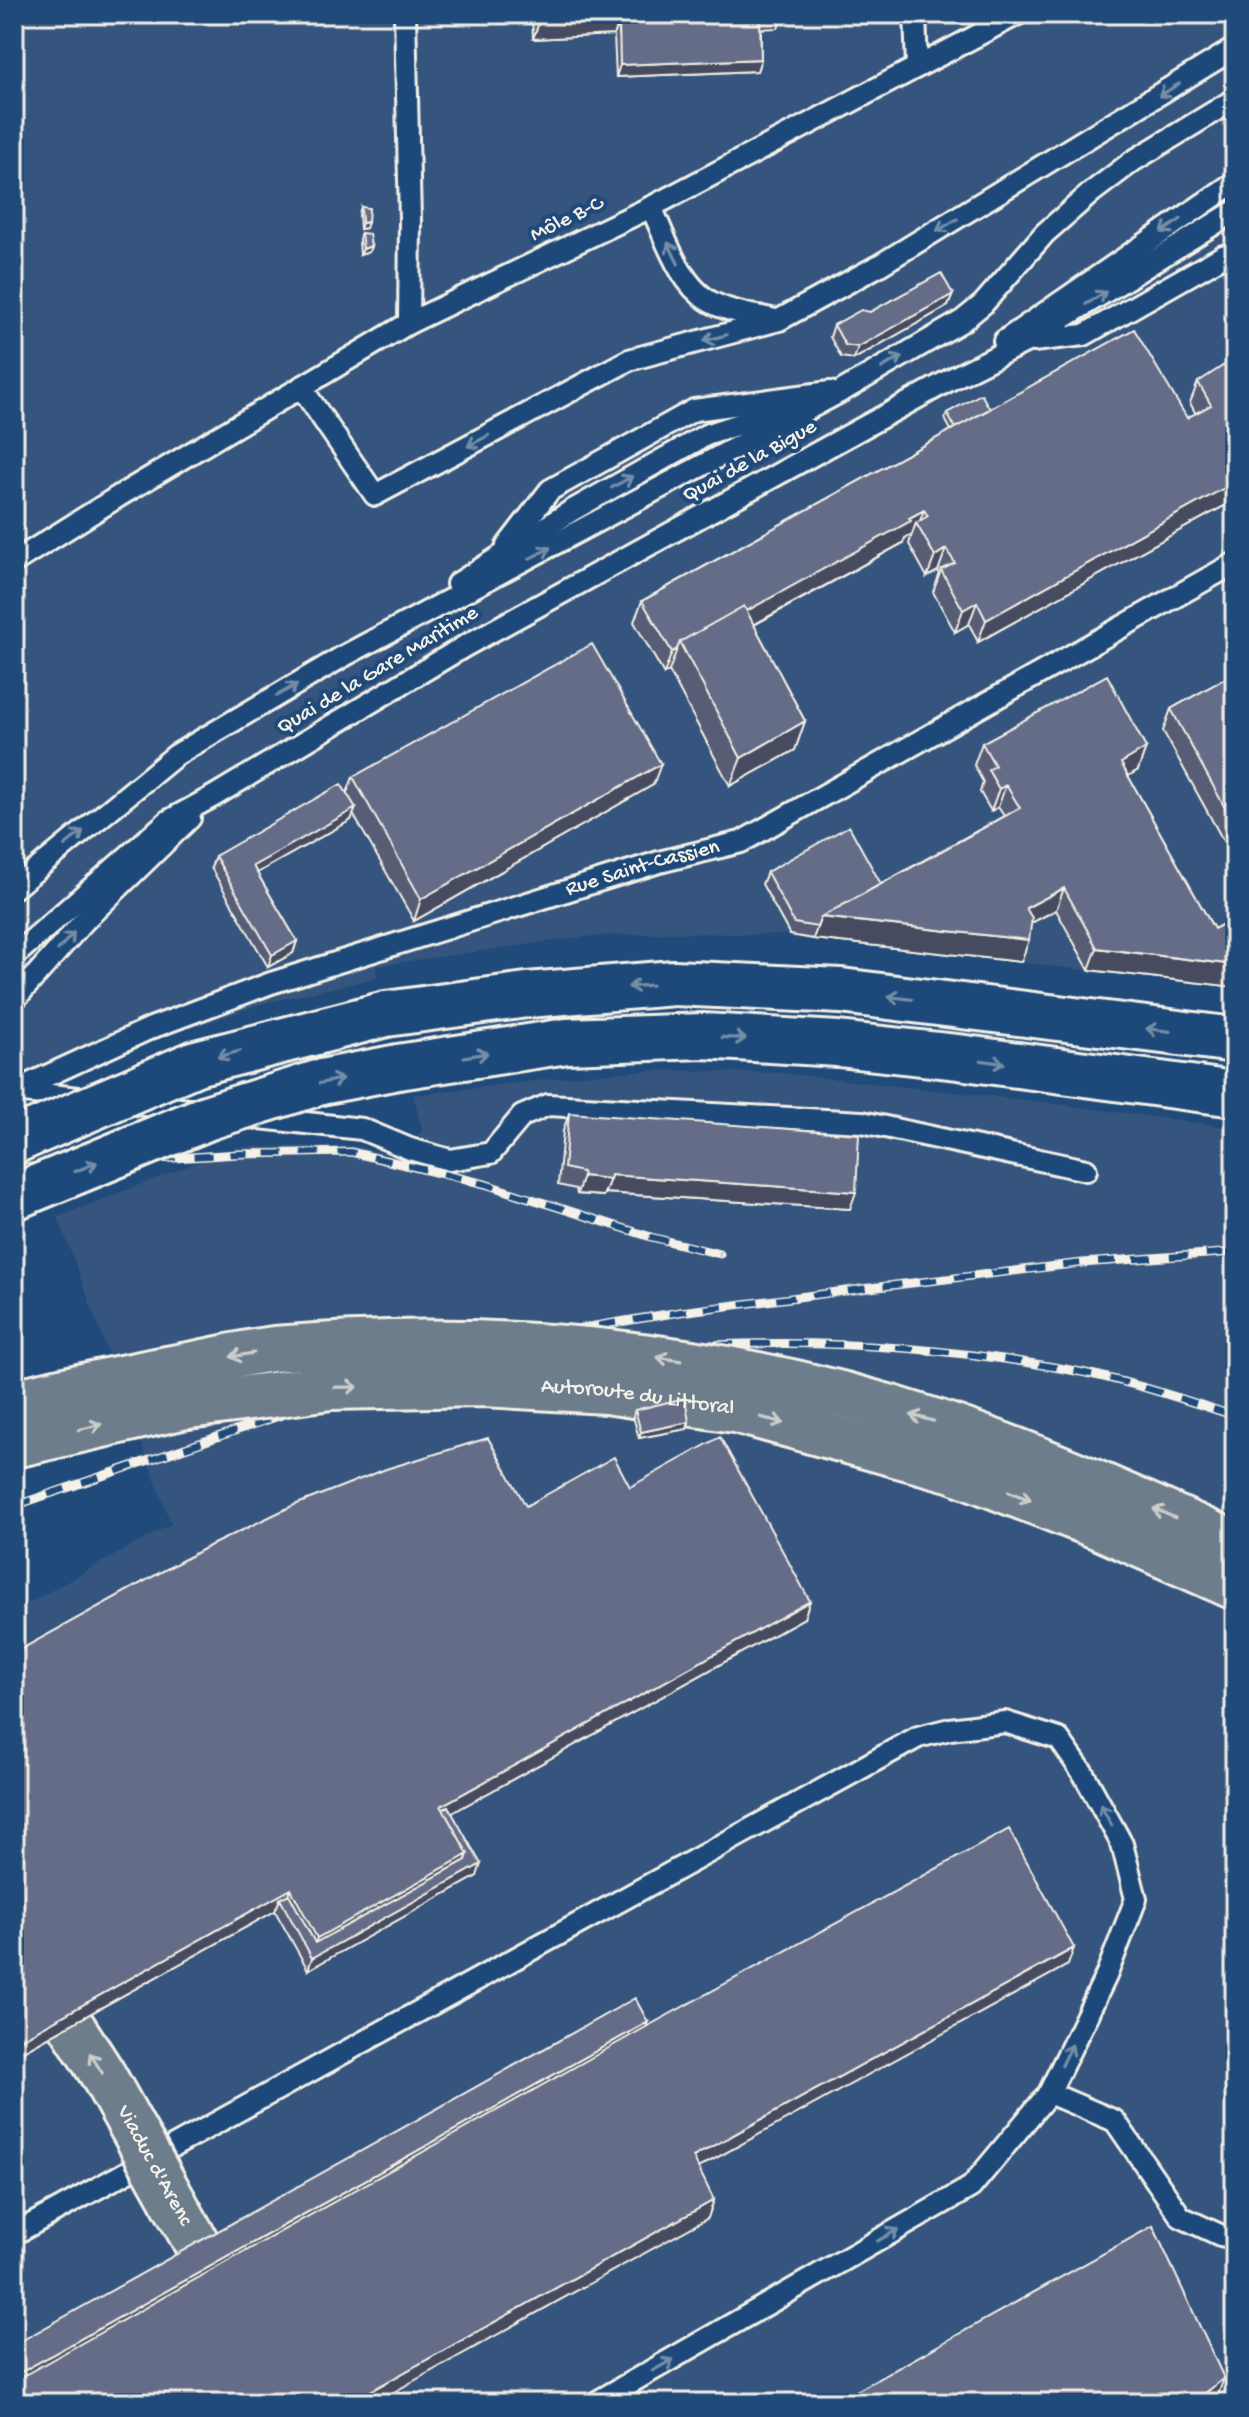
<svg xmlns="http://www.w3.org/2000/svg" width="1249" height="2417" font-family="'Gochi Hand',sans-serif">
<rect width="100%" height="100%" fill="#1f4a7a"/>
<filter id="ink" filterUnits="userSpaceOnUse"><feTurbulence type="fractalNoise" baseFrequency=".0125" numOctaves="2"/><feDisplacementMap in="SourceGraphic" scale="16" xChannelSelector="R" yChannelSelector="G"/><feConvolveMatrix kernelMatrix="1 2 1 2 8 2 1 2 1" color-interpolation-filters="sRGB"/></filter>
<g filter="url(#ink)">
<!-- built -->
<path fill="#34547e" d="M14,14H1235V988L790,935L669,933L582,937L376,966L377,978L265,1003L169,1035L54,1080L14,1100Z
M663,1070L782,1073L1043,1102L1235,1128V2403H14V1611L171,1524L58,1217L236,1147L355,1146L405,1159L422,1129L413,1095L592,1074Z"/>
<g fill="none" stroke-linecap="round" stroke-linejoin="round">
<defs>
<g id="service">
<path d="M405,14L410,220L409,323"/>
<path d="M915,14L917,67"/>
<path d="M651,207C666,238 678,282 709,301C728,312 754,315 775,320"/>
<path d="M1004,341L1235,182"/>
<path d="M1033,341L1084,335L1223,256L1235,253"/>
<path d="M301,387L375,495L629,360L779,320L878,266L1235,48"/>
<path d="M507,546L550,490L694,410L830,392"/>
<path d="M14,562L119,496L409,323L651,207L1018,14"/>
<path d="M457,584L571,511L706,435L791,407"/>
<path d="M14,888L176,755L342,657L842,391L962,321L983,304L1045,233L1092,192L1133,161L1235,99"/>
<path d="M14,956L168,821L214,796L465,646L955,377L1025,342L1235,211"/>
<path d="M14,1000L84,921L190,818"/>
<path id="s1" d="M14,1091L151,1028L271,983L659,862L741,842L1235,563"/>
<path d="M15,1091L87,1099"/>
<path d="M127,1103L198,1111"/>
<path d="M250,1117L362,1129L410,1149L450,1160L491,1153L522,1116L548,1105L862,1122L1086,1170"/>
<path d="M1049,2093L1115,2121L1181,2217L1220,2235L1235,2238"/>
<path d="M14,2234L918,1737L950,1729L1005,1722L1059,1739L1083,1773L1122,1844L1136,1899L1106,1976L1049,2093L971,2187L595,2403"/>
</g>
<path id="tertiary" d="M386,1014L527,995L674,983L841,991L1235,1040
M398,1067L567,1041L703,1036L838,1044L958,1057L1235,1094"/>
</defs>
<!-- service casing -->
<use href="#service" stroke="#f4f1e8" stroke-width="26"/>
<!-- tertiary casing -->
<use href="#tertiary" stroke="#f4f1e8" stroke-width="50"/>
<!-- service -->
<use href="#service" stroke="#1f4a7a" stroke-width="20"/>
<!-- tertiary -->
<use href="#tertiary" stroke="#1f4a7a" stroke-width="44"/>
<defs>
<path id="rail" d="M14,1168L239,1154L351,1152L485,1184L651,1237L720,1254
M361,1399C414,1386 467,1372 521,1364C701,1336 885,1336 1065,1369C1123,1379 1179,1398 1235,1416
M14,1506L400,1375L577,1329L680,1312L861,1289L1082,1263L1235,1252"/>
</defs>
<!-- rail casing -->
<use href="#rail" stroke="#f4f1e8" stroke-width="9"/>
<!-- rail -->
<use href="#rail" stroke="#1f4a7a" stroke-width="6" stroke-dasharray="18" stroke-linecap="butt"/>
<defs>
<path id="tertiary-bridge" d="M14,1141L196,1063L386,1014
M14,1197L209,1117L321,1082L398,1067"/>
<g id="motorway-bridge">
<path d="M14,1402C76,1387 137,1374 200,1363C224,1358 249,1352 274,1349C496,1330 725,1352 936,1422C1038,1455 1137,1501 1235,1544"/>
<path id="s2" d="M14,1445L181,1407L331,1387L484,1384L606,1391L735,1410L953,1470L1102,1528L1235,1587"/>
<path id="s3" d="M14,1935L103,2075L237,2316L279,2403"/>
</g>
</defs>
<!-- tertiary-bridge casing -->
<use href="#tertiary-bridge" stroke="#f4f1e8" stroke-width="50" stroke-linecap="butt"/>
<!-- motorway-bridge casing -->
<use href="#motorway-bridge" stroke="#f4f1e8" stroke-width="50" stroke-linecap="butt"/>
<!-- tertiary-bridge -->
<use href="#tertiary-bridge" stroke="#1f4a7a" stroke-width="44"/>
<!-- motorway-bridge -->
<use href="#motorway-bridge" stroke="#6d7d8c" stroke-width="44"/>
</g>
<!-- wall -->
<path fill="#575d75" stroke="#f4f1e8" stroke-width="2" d="M532,14H783L778,28H761V59L757,71L616,77L614,35L533,39Z
M361,207L368,222L366,228L360,229L359,213Z
M361,233L371,246L369,252L360,255L359,239Z
M953,294L948,306L854,359L841,357L830,337L834,325L870,312Z
M1235,379V500L978,642L969,624L955,632L933,592L940,573L938,571L927,577L909,544L912,534L905,538L903,543L754,625L805,721L795,750L730,786L669,671L664,674L634,622L642,601L951,430L945,419L947,413L990,409L1187,418L1196,414L1190,403L1198,382Z
M1235,673V862L1163,731L1171,709Z
M982,743L1146,748L1138,770L1128,776L1214,929L1235,918V987L1089,970L1056,910L1031,923L1021,962L813,939L790,935L762,884L767,872L881,884L1004,816L998,807L991,811L980,792L983,782L974,765Z
M353,777L653,785L414,921L353,814L351,820L257,873L297,941L293,953L268,967L211,868L215,856L347,793Z
M569,1113L850,1209L605,1193L603,1196L577,1194L576,1189L558,1185L563,1131Z
M635,1410L689,1422L687,1429L639,1438L633,1416Z
M630,1487L804,1618L452,1813L477,1876L308,1970L275,1911L14,2056V1653L526,1506Z"/>
<!-- shaded-wall -->
<path fill="#474c5f" stroke="#f4f1e8" stroke-width="2" d="M607,14H783L778,28L619,35V23L614,35L533,39L541,17Z
M761,59L757,71L616,77L620,65Z
M368,222L366,228L360,229L362,223Z
M371,246L369,252L360,255L363,249Z
M953,294L948,306L854,359L858,347Z
M1235,482V500L978,642L986,620Z
M924,510L918,526L916,523L912,534L905,538L903,543L689,660L682,647Z
M946,549L938,571L927,577L935,556Z
M977,602L969,624L955,632L963,610Z
M677,649L669,671L664,674L672,652Z
M805,721L795,750L730,786L741,758Z
M1146,748L1138,770L1113,785L1121,763Z
M661,764L653,785L414,921L421,899Z
M1006,785L998,807L991,811L999,789Z
M356,808L351,820L248,878L253,866Z
M1064,888L1056,910L1018,930L1026,908Z
M821,917L1029,940L1021,962L813,939Z
M297,941L293,953L268,967L272,955Z
M1097,948L1235,965V987L1089,970Z
M611,1175L856,1192L850,1209L605,1193Z
M583,1176L610,1179L603,1196L577,1194Z
M689,1422L687,1429L639,1438L641,1432Z
M810,1601L804,1618L443,1818L441,1806Z
M468,1854L462,1871L311,1955L317,1938Z
M481,1864L477,1876L308,1970L312,1958Z
M291,1889L285,1906L280,1899L275,1911L14,2056V2043Z
M1074,1948L1068,1965L687,2174L693,2157Z
M648,2022L640,2044L14,2393V2376Z
M714,2200L708,2218L374,2403H349Z
M1224,2378L1218,2395L1208,2403H1193Z"/>
<!-- building -->
<path fill="#656c88" stroke="#f4f1e8" stroke-width="2" d="M541,14H607L541,17Z
M760,17L761,59L620,65L619,23Z
M361,207L369,208L368,222L362,223Z
M361,233L369,234L371,246L363,249Z
M941,273L953,294L858,347L845,345L834,325L861,310L870,312Z
M1134,329L1187,418L1211,405L1198,382L1226,364L1235,379V482L986,620L977,602L963,610L941,570L955,563L946,549L935,556L916,523L928,516L924,510L909,518L911,521L747,611L744,606L680,642L677,649L672,652L642,601Z
M981,394L990,409L955,428L947,413Z
M744,606L805,721L741,758L680,642Z
M592,644L661,764L421,899L353,777Z
M1235,673V826L1171,709Z
M1107,675L1146,748L1121,763L1214,929L1235,918V965L1097,948L1064,888L1026,908L1032,918L1029,940L821,917L1020,808L1006,785L999,789L988,770L995,766L982,743Z
M341,784L356,808L253,866L297,941L272,955L215,856Z
M849,826L881,884L821,917L817,927L794,923L767,872Z
M569,1113L859,1134L856,1192L611,1175L610,1179L583,1176L582,1172L564,1168Z
M685,1398L689,1422L641,1432L635,1410Z
M720,1437L810,1601L441,1806L468,1854L317,1938L291,1889L14,2043V1653L201,1550L292,1506L386,1469L488,1438L526,1506L614,1457L630,1487Z
M448,1806L481,1864L312,1958L280,1899L289,1894L315,1943L466,1860L468,1854L443,1809Z
M1009,1829L1074,1948L693,2157L714,2200L349,2403H14V2381L646,2027Z
M635,1998L648,2022L14,2376V2345Z
M1153,2226L1224,2378L1193,2403H835Z"/>
<!-- one-way arrows -->
<defs><path id="oneway-shaft" d="M-6 0H5M1.5-3L5.5 0L1.5 3" fill="none" stroke-width="1.6" stroke-linecap="round" stroke-linejoin="round" transform="scale(2)"/></defs>
<g stroke="#748da6">
<use href="#oneway-shaft" transform="translate(1169 90) rotate(148)"/>
<use href="#oneway-shaft" transform="translate(947 225) rotate(149)"/>
<use href="#oneway-shaft" transform="translate(1171 226) rotate(146)"/>
<use href="#oneway-shaft" transform="translate(673 253) rotate(-116)"/>
<use href="#oneway-shaft" transform="translate(1096 298) rotate(-32)"/>
<use href="#oneway-shaft" transform="translate(715 338) rotate(165)"/>
<use href="#oneway-shaft" transform="translate(892 362) rotate(-30)"/>
<use href="#oneway-shaft" transform="translate(478 441) rotate(152)"/>
<use href="#oneway-shaft" transform="translate(622 482) rotate(-29)"/>
<use href="#oneway-shaft" transform="translate(540 553) rotate(-28)"/>
<use href="#oneway-shaft" transform="translate(287 690) rotate(-30)"/>
<use href="#oneway-shaft" transform="translate(74 838) rotate(-39)"/>
<use href="#oneway-shaft" transform="translate(66 941) rotate(-48)"/>
<use href="#oneway-shaft" transform="translate(640 986) rotate(176)"/>
<use href="#oneway-shaft" transform="translate(900 998) rotate(-173)"/>
<use href="#oneway-shaft" transform="translate(1158 1030) rotate(-173)"/>
<use href="#oneway-shaft" transform="translate(734 1038) rotate(3)"/>
<use href="#oneway-shaft" transform="translate(229 1054) rotate(164)"/>
<use href="#oneway-shaft" transform="translate(476 1055) rotate(-9)"/>
<use href="#oneway-shaft" transform="translate(993 1062) rotate(8)"/>
<use href="#oneway-shaft" transform="translate(331 1081) rotate(-12)"/>
<use href="#oneway-shaft" transform="translate(86 1167) rotate(-22)"/>
<use href="#oneway-shaft" transform="translate(1106 1815) rotate(-119)"/>
<use href="#oneway-shaft" transform="translate(1067 2055) rotate(-64)"/>
<use href="#oneway-shaft" transform="translate(888 2235) rotate(-30)"/>
<use href="#oneway-shaft" transform="translate(663 2365) rotate(-29)"/>
</g>
<g stroke="#cccecc">
<use href="#oneway-shaft" transform="translate(242 1355) rotate(170)"/>
<use href="#oneway-shaft" transform="translate(669 1359) rotate(-171)"/>
<use href="#oneway-shaft" transform="translate(346 1387) rotate(-1)"/>
<use href="#oneway-shaft" transform="translate(922 1418) rotate(-165)"/>
<use href="#oneway-shaft" transform="translate(772 1420) rotate(14)"/>
<use href="#oneway-shaft" transform="translate(90 1427) rotate(-13)"/>
<use href="#oneway-shaft" transform="translate(1020 1496) rotate(21)"/>
<use href="#oneway-shaft" transform="translate(1164 1513) rotate(-156)"/>
<use href="#oneway-shaft" transform="translate(96 2063) rotate(-122)"/>
</g>
</g>
<g text-anchor="middle" dominant-baseline="central" stroke-width="8" stroke-linejoin="round" paint-order="stroke">
<!-- street labels -->
<g font-size="22" fill="#f4f1e8" stroke="#1f4a7a">
<text transform="translate(567 220) rotate(-26)">Môle B-C</text>
<text transform="translate(750 462) rotate(-29)">Quai de la Bigue</text>
<text transform="translate(378 671) rotate(-31)">Quai de la Gare Maritime</text>
<text stroke="none"><textPath href="#s1" startOffset="668">Rue Saint-Cassien</textPath></text>
<text stroke="none"><textPath href="#s2" startOffset="630">Autoroute du Littoral</textPath></text>
<text stroke="none"><textPath href="#s3" startOffset="270">Viaduc d'Arenc</textPath></text>
</g>
</g>
<!-- margin -->
<rect width="1249" height="2417" fill="none" stroke="#1f4a7a" stroke-width="48"/>
<rect x="24" y="24" width="1201" height="2369" fill="none" stroke="#f4f1e8" stroke-width="3" filter="url(#ink)"/>
</svg>
